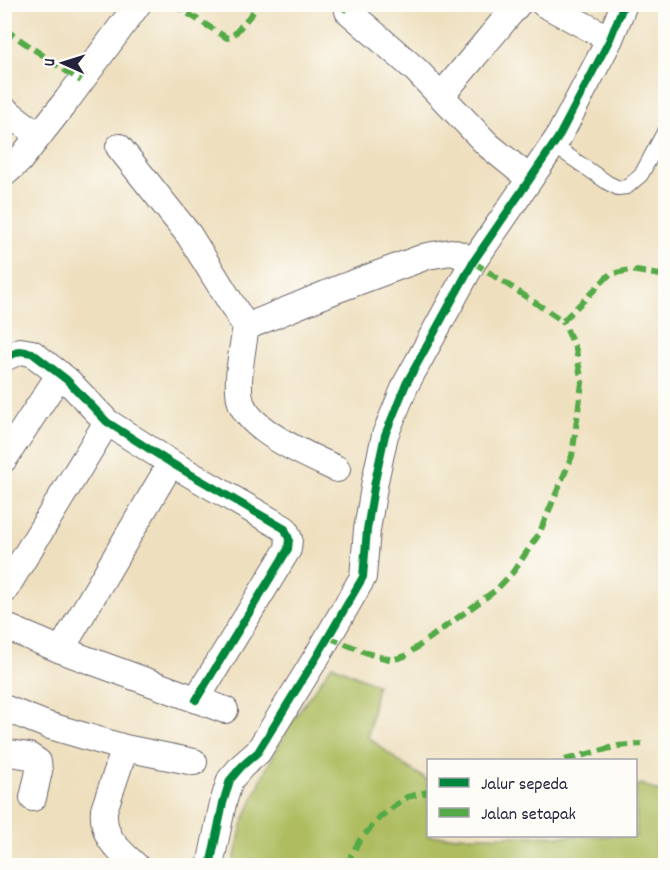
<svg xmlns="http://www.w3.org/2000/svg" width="670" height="870" font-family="Dekko,sans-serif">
<rect width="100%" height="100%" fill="#fdfcf7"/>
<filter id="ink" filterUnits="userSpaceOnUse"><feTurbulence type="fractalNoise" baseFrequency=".0167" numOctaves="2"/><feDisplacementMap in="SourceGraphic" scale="12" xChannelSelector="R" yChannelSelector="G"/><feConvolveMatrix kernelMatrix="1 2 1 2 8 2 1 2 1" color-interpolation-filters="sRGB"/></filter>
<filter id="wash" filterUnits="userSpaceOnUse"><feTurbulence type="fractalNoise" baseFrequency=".008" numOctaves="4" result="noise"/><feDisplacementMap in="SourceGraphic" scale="24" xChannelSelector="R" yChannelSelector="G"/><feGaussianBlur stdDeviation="1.35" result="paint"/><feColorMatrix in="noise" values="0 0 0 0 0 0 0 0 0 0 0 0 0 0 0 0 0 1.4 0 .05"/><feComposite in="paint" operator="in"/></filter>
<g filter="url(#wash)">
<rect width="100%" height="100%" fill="#eedfbe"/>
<!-- green -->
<path fill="#afbd60" stroke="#68704e" stroke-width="1.5" d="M332,665L377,685L368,737L405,766L428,780V836H636V786L642,784L665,795V865H233L242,825L263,775L290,724Z"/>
</g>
<g filter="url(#ink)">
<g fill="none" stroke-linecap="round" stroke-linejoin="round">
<defs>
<path id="service" d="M553,145L608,183L618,188L627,187L641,175L663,134L666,133"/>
<path id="minor" d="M353,4L348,11L416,70L488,145L530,179
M544,4L610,39
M441,96L518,4
M4,109L39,136
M119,147L189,235L246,327C243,347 234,387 242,405C255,434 310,456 337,469
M4,174L19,161L67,100L138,4
M246,327L338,289L427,256L451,252L461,255L473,262
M4,358L20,351L32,353L67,380L107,422L171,463L285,529L289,539L288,549L196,700
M4,459L60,374
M4,591L107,422
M4,626L61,650L225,710
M61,650L171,463
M4,708L47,725L125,748L194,762
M125,748L104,810C102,838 118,849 136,866
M4,752L29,756L38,762L39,771L33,798
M210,866L223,803L230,780L242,766L258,752L319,653L363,577L367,530L375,481L385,435L406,384L473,262L558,138L610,39L624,4"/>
</defs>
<!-- service casing -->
<use href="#service" stroke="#696469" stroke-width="16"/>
<!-- minor casing -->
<use href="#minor" stroke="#696469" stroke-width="28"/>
<!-- service -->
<use href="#service" stroke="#fff" stroke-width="14"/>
<!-- minor -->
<use href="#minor" stroke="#fff" stroke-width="26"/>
<!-- quiet -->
<path stroke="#53aa46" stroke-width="6" stroke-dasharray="12 6" stroke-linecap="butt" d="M173,4L227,38L232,37L260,4
M337,4L348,11
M4,29L81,81
M473,262L563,321L610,274L630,270L666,276
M328,637L370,654L392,660L405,656L496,590L513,572L539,534L572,456L582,383L576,350L563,321
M565,760L618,746L642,744
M350,866L351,855L360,840L381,816L407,797L428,792"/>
<defs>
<path id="cycleway" d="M4,358L20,351L32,353L67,380L107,422L171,463L285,529L289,539L288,549L196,700
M210,866L223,803L230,780L242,766L258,752L319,653L363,577L367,530L375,481L385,435L406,384L473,262L558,138L610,39L624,4"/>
</defs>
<!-- cycleway casing -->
<use href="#cycleway" stroke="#fdfcf7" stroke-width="11"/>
<!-- cycleway -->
<use href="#cycleway" stroke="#00873e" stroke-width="8"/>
</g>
</g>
<!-- margin -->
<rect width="670" height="870" fill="none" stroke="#fdfcf7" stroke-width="24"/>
<!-- legend -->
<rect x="427" y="759" width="210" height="78" fill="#fdfcf7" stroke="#a5a5ac" stroke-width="1.5"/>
<rect x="439" y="778" width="30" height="9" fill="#00873e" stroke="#a5a5ac" stroke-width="1.5"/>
<text x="481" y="789" font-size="18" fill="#22223b">Jalur sepeda</text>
<rect x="439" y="808" width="30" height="9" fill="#53aa46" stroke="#a5a5ac" stroke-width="1.5"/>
<text x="481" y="819" font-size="18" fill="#22223b">Jalan setapak</text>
<!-- north arrow -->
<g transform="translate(63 63) rotate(273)" stroke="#fdfcf7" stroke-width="4.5" paint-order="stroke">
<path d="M0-4.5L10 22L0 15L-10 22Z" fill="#22223b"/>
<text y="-9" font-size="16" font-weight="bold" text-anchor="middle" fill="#22223b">U</text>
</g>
</svg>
